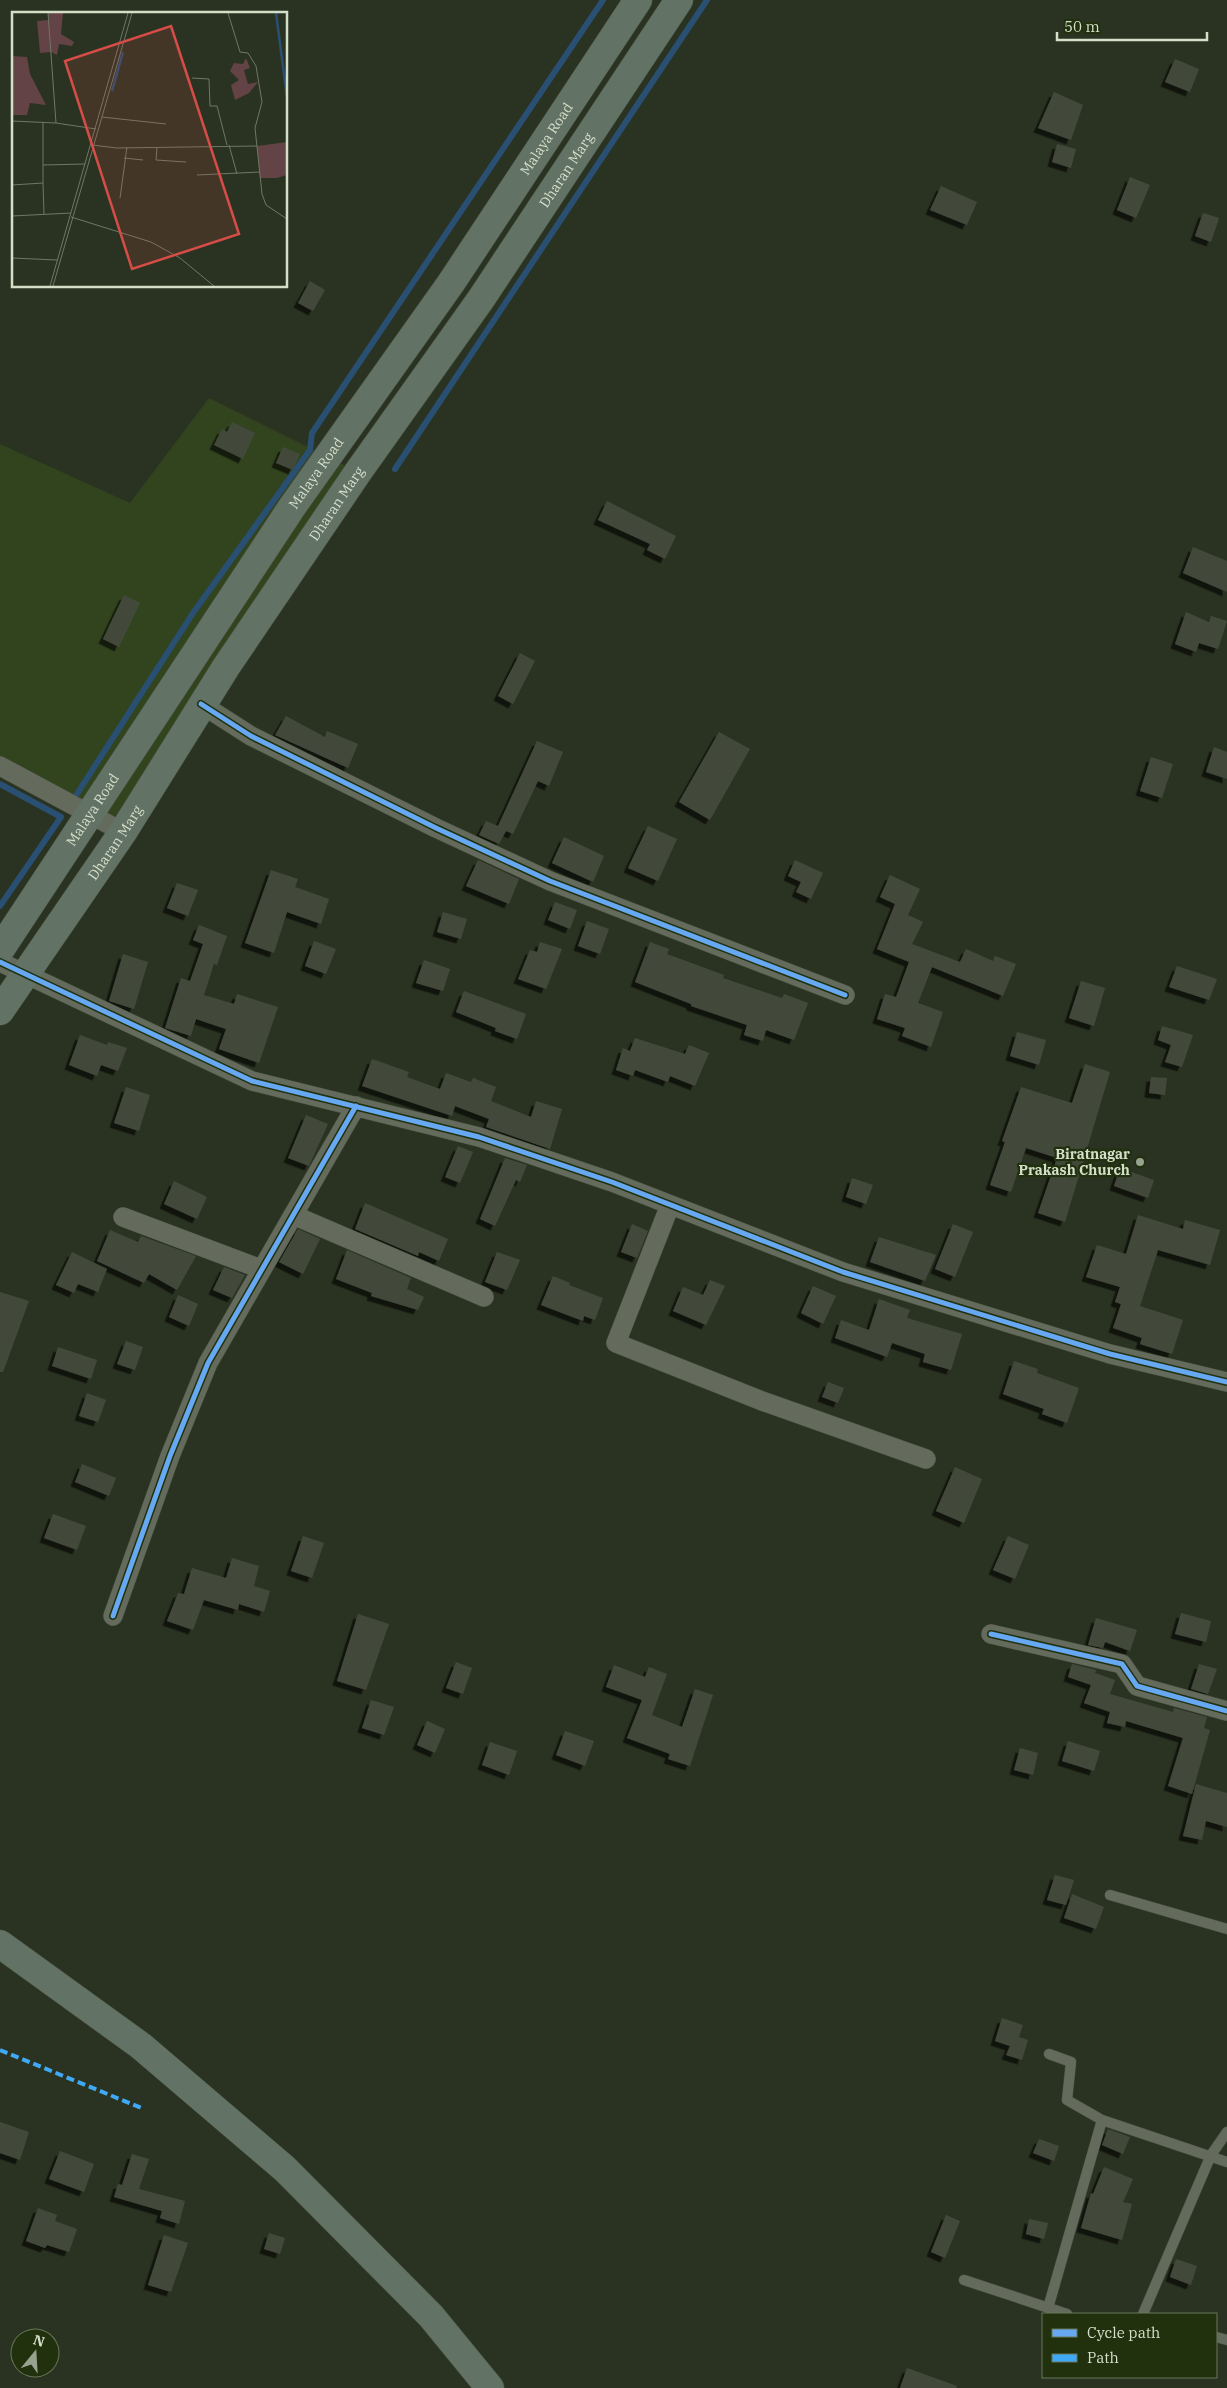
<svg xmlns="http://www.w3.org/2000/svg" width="1227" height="2388" font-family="'IBM Plex Serif',serif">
<defs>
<filter id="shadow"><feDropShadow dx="-4.5" dy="4.5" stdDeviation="0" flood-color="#0009"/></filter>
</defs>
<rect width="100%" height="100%" fill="#2a3321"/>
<!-- built -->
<path fill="#32441e" d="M209,398L358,472L123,832L0,766V444L130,503Z"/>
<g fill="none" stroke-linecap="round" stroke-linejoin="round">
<!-- stream -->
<path stroke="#294f72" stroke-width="6" d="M395,469L707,0
M0,784L61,817L0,906
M75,797L193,613L310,450L312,433L603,0"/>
</g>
<!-- building -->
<path fill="#434a3b" filter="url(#shadow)" d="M1175,59L1199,69L1190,92L1165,82Z
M1054,92L1083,105L1071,140L1038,128Z
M1057,144L1076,149L1071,168L1052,162Z
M1130,177L1150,185L1136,218L1117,210Z
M941,186L977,202L967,225L930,210Z
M1203,213L1219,218L1211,242L1195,236Z
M310,281L325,290L313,311L298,303Z
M232,422L255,433L243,459L214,445L222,429L227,432Z
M283,447L300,454L293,470L276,463Z
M607,501L676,536L665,559L647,550L650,544L598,520Z
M1193,547L1227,561V592L1183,573Z
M124,595L140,603L119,647L103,639Z
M1186,612L1209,622L1211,616L1227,621L1218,649L1199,643L1196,652L1175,644Z
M520,653L535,661L513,704L498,696Z
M286,716L325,737L327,731L358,744L348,768L275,735Z
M719,732L750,749L710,820L679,802Z
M537,741L563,752L549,786L538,781L513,834L506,831L499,844L479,835L486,821L498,826Z
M1214,747L1227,752V779L1206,772Z
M1151,757L1173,764L1162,798L1140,791Z
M648,826L677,839L658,881L628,868Z
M564,837L604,856L593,882L552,863Z
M478,860L519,879L509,904L466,886Z
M795,860L823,873L811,899L796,892L801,882L788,876Z
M271,870L298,879L295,887L329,899L321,924L287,912L274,953L245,943Z
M890,875L920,889L908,915L923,922L912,944L960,962L966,949L993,961L995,956L1016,964L1003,996L932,967L918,1003L943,1012L931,1047L902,1036L905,1028L877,1019L885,994L896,997L909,962L877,949L895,904L880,897Z
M177,883L198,890L188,916L167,908Z
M555,902L577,910L570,929L548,920Z
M443,912L467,919L461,939L437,932Z
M587,921L609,929L600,954L578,946Z
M199,925L227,936L217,965L214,964L204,995L234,1004L237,994L278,1007L259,1063L219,1049L226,1029L196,1019L191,1036L165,1028L181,978L190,981L203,944L193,940Z
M314,941L336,949L326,974L305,966Z
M540,942L562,949L546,989L518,979L530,950L537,952Z
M650,942L669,949L667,954L724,975L723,978L782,998L784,994L808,1003L794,1040L766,1030L763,1041L744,1035L747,1025L691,1006V1004L635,982Z
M123,954L148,962L134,1009L109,1001Z
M424,960L450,969L443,991L416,983Z
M1177,966L1217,979L1209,1000L1169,987Z
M1081,981L1105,988L1094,1026L1069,1018Z
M464,991L526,1014L517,1039L495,1031L496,1028L456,1012Z
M1162,1026L1193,1035L1182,1067L1165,1062L1171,1045L1158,1040Z
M1017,1032L1046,1040L1039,1065L1010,1056Z
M80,1035L107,1045L108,1042L127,1048L118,1071L101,1065L97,1076L69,1065Z
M635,1038L685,1054L689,1045L709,1053L695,1086L670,1076L668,1082L635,1070L633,1076L616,1070L623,1048L630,1051Z
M372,1059L409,1072L407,1077L440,1089L446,1073L471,1082L473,1078L496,1087L491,1101L531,1117L536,1101L562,1109L550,1149L486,1127L489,1119L455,1106L452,1116L362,1086Z
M1085,1064L1110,1072L1065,1222L1038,1213L1057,1158L1026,1148L1011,1192L990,1185L1005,1142L1002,1141L1021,1087L1072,1103Z
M1151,1077L1167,1078L1165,1095L1149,1093Z
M126,1087L150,1095L139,1131L114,1123Z
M306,1115L328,1124L309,1166L288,1158Z
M458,1146L473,1152L460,1183L445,1177Z
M505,1158L527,1165L520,1182L516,1180L495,1226L480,1219Z
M1120,1168L1154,1180L1148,1198L1114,1186Z
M852,1178L873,1185L866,1204L846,1197Z
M174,1181L207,1197L197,1219L164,1204Z
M365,1203L448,1239L439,1261L419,1252L418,1256L355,1229Z
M1138,1215L1183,1229L1185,1220L1220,1230L1210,1265L1158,1250L1140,1306L1183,1320L1172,1354L1140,1344L1142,1338L1113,1328L1121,1304L1115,1302L1120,1287L1086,1277L1097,1245L1126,1254Z
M632,1224L648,1231L637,1258L621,1252Z
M953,1224L973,1232L955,1277L935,1269Z
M298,1229L320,1239L303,1274L279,1262Z
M110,1230L138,1242L141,1236L196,1256L177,1290L149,1274L144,1283L97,1261Z
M879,1237L936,1255L925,1281L870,1262Z
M347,1250L411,1278L407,1289L424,1297L418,1310L371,1296L372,1293L336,1279Z
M72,1252L107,1269L98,1292L78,1284L74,1293L56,1285Z
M497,1252L520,1260L507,1290L485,1282Z
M224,1267L245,1275L232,1298L213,1290Z
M553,1276L570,1283L569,1285L603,1298L595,1320L584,1316L583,1321L541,1305Z
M710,1280L725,1286L706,1325L673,1311L683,1287L703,1295Z
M813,1286L836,1296L823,1324L801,1313Z
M0,1292L29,1301L3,1372H0Z
M178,1295L198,1304L189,1326L169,1317Z
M879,1299L910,1310L907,1318L962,1334L951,1370L923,1362L925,1354L892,1343L887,1357L835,1338L841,1320L869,1330Z
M126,1341L143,1347L135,1370L117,1364Z
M58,1347L97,1360L91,1379L52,1366Z
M1014,1361L1038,1369L1037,1373L1079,1388L1067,1423L1042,1414L1044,1409L1003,1394Z
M828,1382L844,1388L838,1403L822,1397Z
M87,1393L106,1400L98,1422L79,1416Z
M82,1464L116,1478L109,1496L75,1482Z
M955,1467L982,1479L964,1523L936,1511Z
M53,1514L86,1526L77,1550L44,1538Z
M303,1536L324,1543L312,1578L291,1571Z
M1008,1536L1029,1545L1015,1579L993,1570Z
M232,1558L259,1566L254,1586L270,1591L264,1612L239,1604L238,1610L204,1600L193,1630L167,1621L178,1593L184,1594L192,1568L226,1578Z
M1181,1613L1211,1621L1206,1642L1175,1634Z
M358,1614L389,1624L366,1690L337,1681Z
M1096,1618L1137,1630L1130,1651L1105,1642L1103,1648L1088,1645Z
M456,1662L472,1668L463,1694L446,1688Z
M1072,1664L1096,1670L1095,1673L1115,1680L1110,1694L1173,1712L1174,1708L1207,1717L1204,1728L1210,1730L1192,1794L1168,1786L1183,1738L1126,1721L1125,1727L1107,1723L1110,1712L1084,1703L1091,1685L1068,1677Z
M1199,1664L1217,1669L1208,1694L1191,1689Z
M614,1665L645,1677L649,1667L667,1674L652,1715L682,1727L695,1689L713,1695L690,1766L668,1759L670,1754L627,1738L642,1700L606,1687Z
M371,1700L394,1707L384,1735L362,1728Z
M427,1721L445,1729L435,1753L417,1745Z
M565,1731L594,1741L585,1766L556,1755Z
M1068,1741L1100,1751L1094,1771L1062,1761Z
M490,1742L517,1751L509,1775L482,1765Z
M1020,1748L1038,1753L1033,1775L1014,1770Z
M1196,1784L1227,1793V1827L1206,1821L1202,1840L1183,1836Z
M1055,1875L1074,1880L1066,1905L1047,1900Z
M1072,1894L1104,1907L1096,1929L1064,1918Z
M1002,2018L1023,2025L1019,2037L1028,2040L1022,2060L1006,2055L1010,2046L995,2041Z
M0,2122L29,2132L20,2160L0,2153Z
M1108,2129L1130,2137L1123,2154L1102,2145Z
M1039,2139L1059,2146L1054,2161L1033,2153Z
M60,2151L94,2164L84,2192L49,2179Z
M132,2154L149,2159L139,2189L185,2201L179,2224L160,2218L162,2211L114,2197L118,2184L122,2185Z
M1104,2167L1133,2179L1123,2202L1132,2204L1122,2240L1081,2228L1091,2193L1093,2194Z
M38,2208L57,2215L55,2221L77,2229L69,2252L47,2245L45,2248L26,2241Z
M946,2215L960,2221L945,2258L931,2252Z
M1029,2219L1048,2223L1044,2239L1026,2234Z
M269,2233L285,2238L280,2254L264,2249Z
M164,2235L188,2243L171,2292L148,2285Z
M1176,2259L1197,2266L1191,2285L1170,2277Z
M907,2368L957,2386L956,2388H900Z"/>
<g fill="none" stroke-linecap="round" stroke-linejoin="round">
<defs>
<path id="lane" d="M1110,1895L1227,1929
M1049,2054L1071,2062L1067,2100L1102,2120L1227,2162
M964,2280L1067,2314
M1048,2308L1102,2120
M1143,2314L1211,2155L1227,2132
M1216,2337L1227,2340"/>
<path id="street" d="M201,704L251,736L436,828L550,881L845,995
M0,766L123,832
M0,962L252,1081L479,1137L612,1182L843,1272L1110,1354L1227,1382
M670,1205L616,1343L762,1401L926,1459
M293,1215L484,1297
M123,1217L261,1269
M113,1616L170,1456L208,1363L356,1106
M991,1634L1122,1664L1137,1686L1227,1711"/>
<g id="primary">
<path id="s1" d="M0,950L292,507L451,283L638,0"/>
<path id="s2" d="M0,1011L123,832L226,667L358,472L481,299L679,0"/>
<path d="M0,1944L141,2046L285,2169L431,2316L490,2388"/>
</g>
</defs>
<!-- lane casing -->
<use href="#lane" stroke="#495140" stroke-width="11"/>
<!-- street casing -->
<use href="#street" stroke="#495140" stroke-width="20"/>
<!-- primary casing -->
<use href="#primary" stroke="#495140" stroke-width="29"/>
<!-- lane -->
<use href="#lane" stroke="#646b5c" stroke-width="10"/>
<!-- street -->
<use href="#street" stroke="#646b5c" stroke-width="19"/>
<!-- primary -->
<use href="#primary" stroke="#627265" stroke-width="28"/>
<!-- quiet -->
<path stroke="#3fa9f5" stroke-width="4" stroke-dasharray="8 4" stroke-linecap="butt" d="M0,2050L144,2109"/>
<defs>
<path id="cycleway" d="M201,704L251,736L436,828L550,881L845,995
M0,962L252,1081L479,1137L612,1182L843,1272L1110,1354L1227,1382
M113,1616L170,1456L208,1363L356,1106
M991,1634L1122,1664L1137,1686L1227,1711"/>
</defs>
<!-- cycleway casing -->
<use href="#cycleway" stroke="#21310e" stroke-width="8"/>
<!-- cycleway -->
<use href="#cycleway" stroke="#66a8f1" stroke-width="5"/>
</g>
<!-- markers -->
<circle fill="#98a38f" stroke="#21310e" stroke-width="2" cx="1140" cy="1162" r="5"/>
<g text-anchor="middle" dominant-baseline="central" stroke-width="4.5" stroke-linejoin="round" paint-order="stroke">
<!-- street labels -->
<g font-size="14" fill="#d4dfca" stroke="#21310e">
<text stroke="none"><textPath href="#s1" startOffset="978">Malaya Road</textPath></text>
<text stroke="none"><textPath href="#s2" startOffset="1014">Dharan Marg</textPath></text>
<text stroke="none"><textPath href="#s1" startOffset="572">Malaya Road</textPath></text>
<text stroke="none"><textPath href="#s2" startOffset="609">Dharan Marg</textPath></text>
<text stroke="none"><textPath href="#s1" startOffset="168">Malaya Road</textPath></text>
<text stroke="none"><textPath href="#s2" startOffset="204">Dharan Marg</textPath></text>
</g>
<!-- poi labels -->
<g font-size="14" font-weight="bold" fill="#d4dfca" stroke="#21310e" text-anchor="end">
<text x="1130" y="1154">Biratnagar<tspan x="1130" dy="16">Prakash Church</tspan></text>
</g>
</g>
<!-- overview -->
<g transform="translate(12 12)">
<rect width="275" height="275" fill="#2a3321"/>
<path d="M36,1H51L49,22L62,30L60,34L47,32L45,43L39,40L28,41L25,9L36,8ZM0,44L15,45L18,62L34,93L18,91L15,103H0ZM234,46L238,56L232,58L236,72L246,70L237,81L223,88L219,73L227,68L218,59L222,51L231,52ZM275,130V163L265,166H248L245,134Z" fill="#634345"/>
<path fill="none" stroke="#294f72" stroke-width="2.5" d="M264,1L275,85M100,79L111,40"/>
<path fill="none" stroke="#6e7865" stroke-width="1" d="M36,1L44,111M216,1L228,40L236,41L244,54L250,90L243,116L250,182L254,193L275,207M180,66L197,67L198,94H205L215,133M90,105L154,112M0,109L44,111L84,117M31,110V171M80,133L105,136L245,134M217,133L225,162M145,135L144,148L174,150M112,146L131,148M31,153L73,152M185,163L248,160M0,173L31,171L32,202M108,186L115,135M0,204L59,201M59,205L139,230L168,246L202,274M0,246L45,248M38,274L116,1M41,274L120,1"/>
<path fill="#d64d48" fill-opacity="0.15" stroke="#d64d48" stroke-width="2.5" d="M159,14L227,222L120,257L53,49Z"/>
<rect width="275" height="275" fill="none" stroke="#d4dfca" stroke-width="2.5"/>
</g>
<!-- legend -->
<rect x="1042" y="2313" width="175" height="65" fill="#21310e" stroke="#697759"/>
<rect x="1052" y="2329" width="25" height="8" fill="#66a8f1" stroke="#697759"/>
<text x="1087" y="2338" font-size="15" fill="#d4dfca">Cycle path</text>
<rect x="1052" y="2354" width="25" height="8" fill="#3fa9f5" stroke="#697759"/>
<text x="1087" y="2363" font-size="15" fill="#d4dfca">Path</text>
<!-- north arrow -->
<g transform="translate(35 2353) rotate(18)"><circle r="24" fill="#21310e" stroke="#697759"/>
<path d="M0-4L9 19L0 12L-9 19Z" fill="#98a38f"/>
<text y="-8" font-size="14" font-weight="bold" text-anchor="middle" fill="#d4dfca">N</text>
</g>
<!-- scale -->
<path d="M1057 32v8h150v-8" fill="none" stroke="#d4dfca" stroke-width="2.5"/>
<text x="1064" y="32" font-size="15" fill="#d4dfca" stroke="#21310e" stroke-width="4" paint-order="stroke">50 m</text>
</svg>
